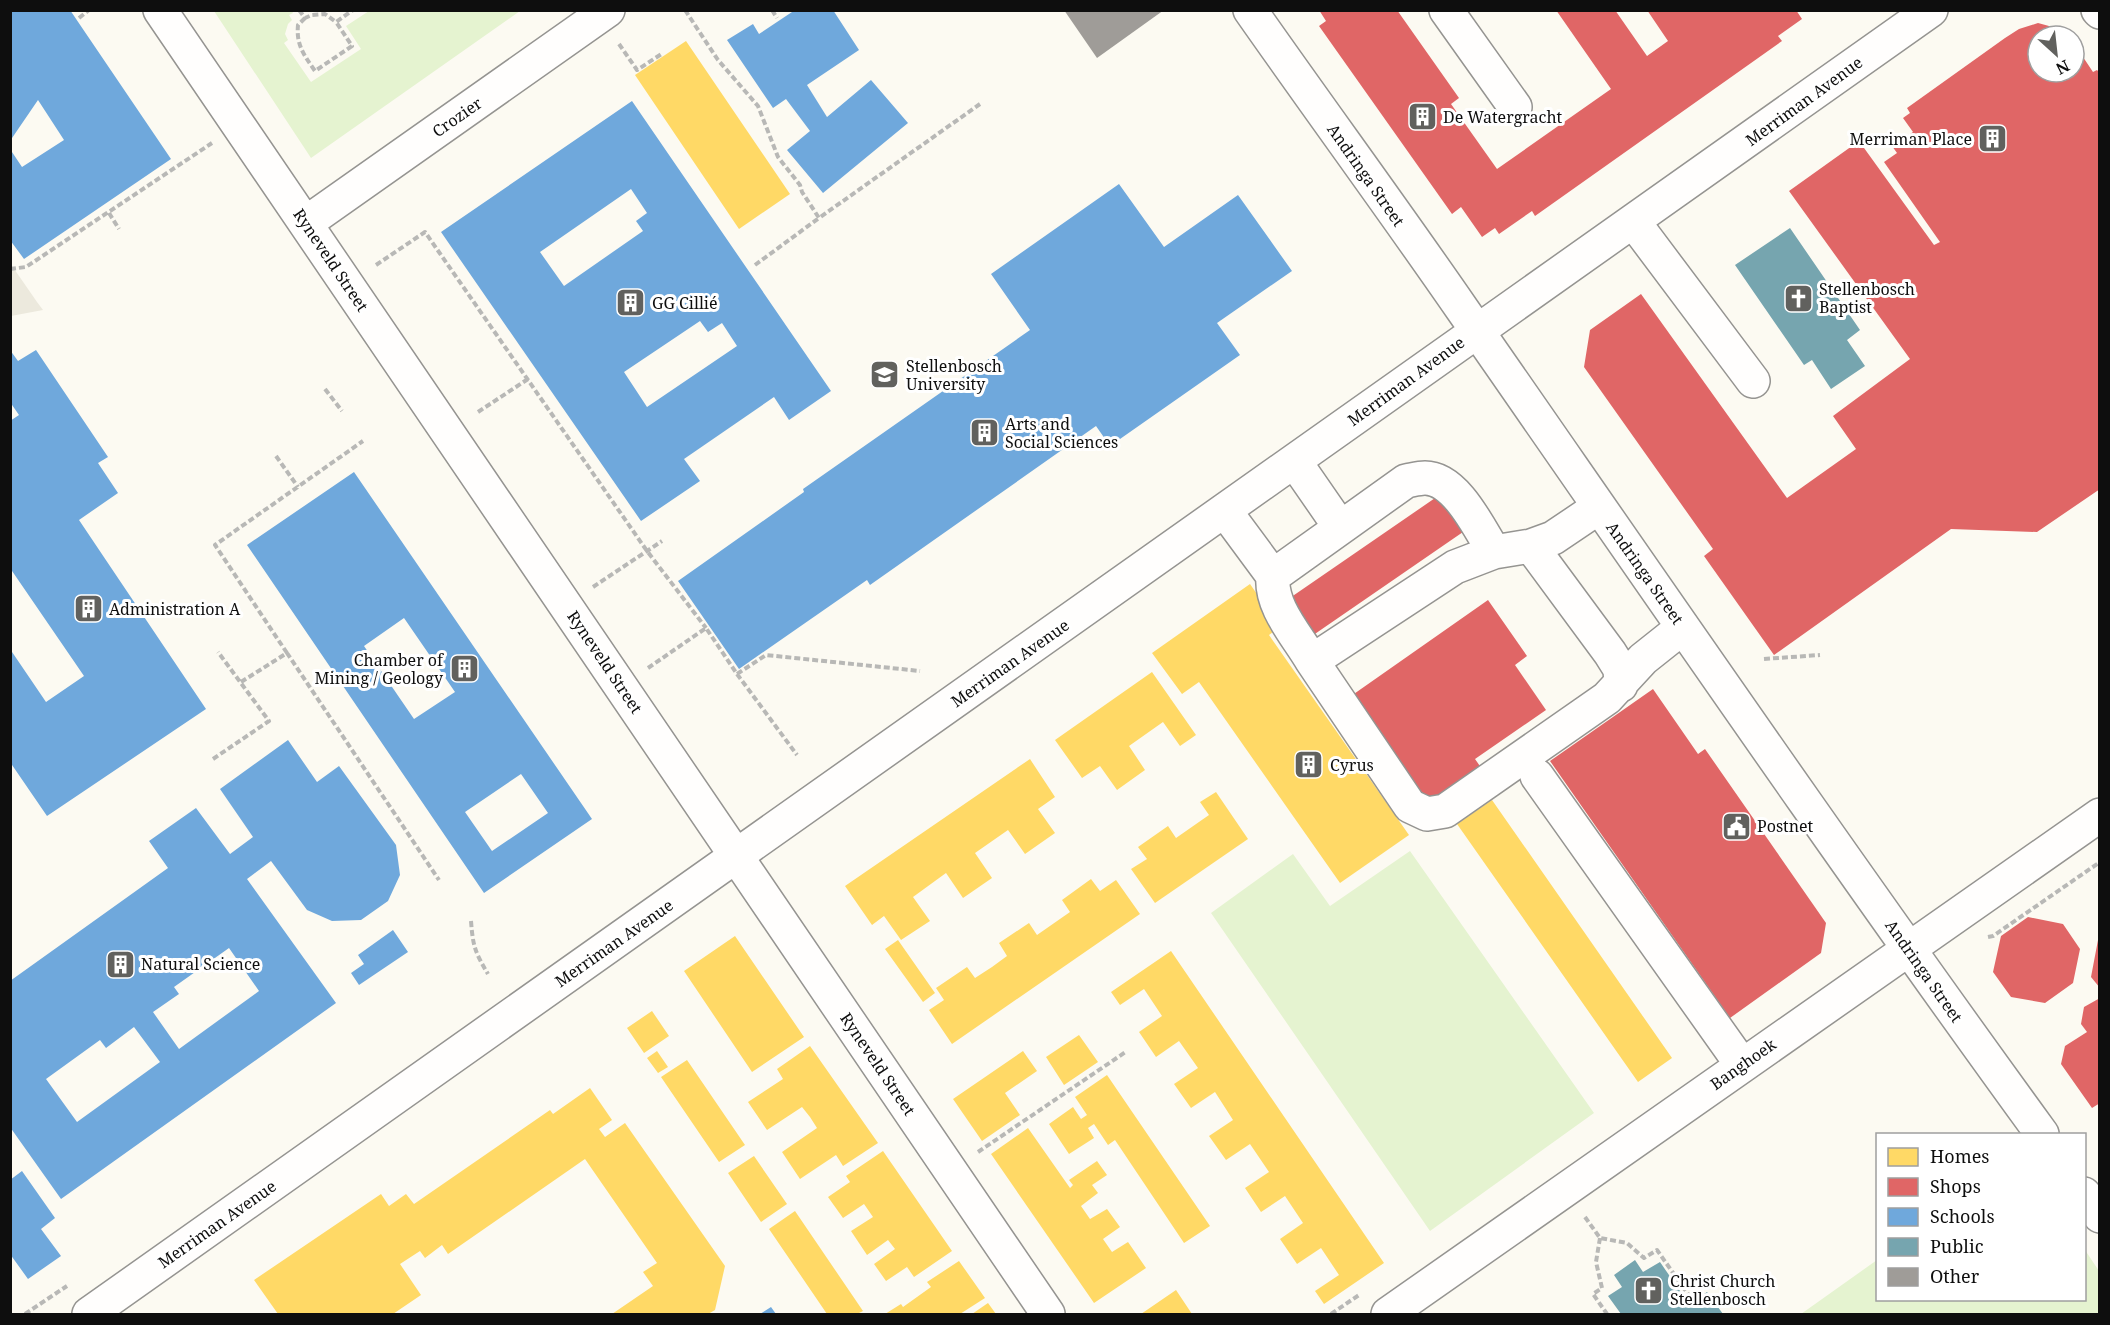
<svg xmlns="http://www.w3.org/2000/svg" width="2110" height="1325" font-family="'Noto Serif',serif">
<rect width="100%" height="100%" fill="#fcfaf2"/>
<!-- green -->
<path fill="#e5f3d0" d="M214,11H292L293,13L289,15L292,20L288,24L285,34L288,40L284,43L311,82L361,49L346,26L369,11H520L311,158Z
M1410,851L1594,1113L1430,1231L1211,913L1293,854L1330,906Z
M2085,1250L2099,1271V1314H1801L1877,1260L1878,1300H2084Z"/>
<!-- plaza -->
<path fill="#ece9dd" d="M10,263L37,302L43,310L11,316Z"/>
<!-- homes -->
<path fill="#ffd966" d="M686,41L790,194L739,229L635,75Z
M1250,584L1280,627L1269,635L1409,835L1340,883L1199,682L1182,694L1152,653Z
M1152,672L1196,735L1180,746L1163,722L1129,746L1145,770L1117,790L1100,766L1082,778L1055,740Z
M1030,759L1055,797L1038,809L1055,833L1025,854L1008,830L975,853L992,878L963,898L946,873L913,897L930,921L901,940L884,916L872,925L845,886Z
M1216,792L1248,839L1155,903L1131,869L1147,859L1138,847L1168,826L1176,838L1209,815L1200,802Z
M1492,800L1672,1058L1638,1082L1457,824Z
M1091,879L1100,891L1116,880L1140,914L952,1044L929,1010L944,1000L936,988L967,967L975,978L992,967L1007,956L999,943L1029,923L1037,935L1070,912L1062,900Z
M735,936L804,1037L752,1072L684,971Z
M898,940L935,993L923,1002L885,949Z
M1171,951L1384,1263L1324,1304L1315,1291L1339,1275L1321,1248L1297,1264L1280,1239L1303,1223L1285,1196L1261,1212L1245,1188L1269,1172L1250,1144L1226,1160L1209,1136L1233,1120L1215,1092L1191,1108L1174,1084L1198,1068L1179,1041L1156,1057L1139,1032L1162,1016L1144,989L1120,1005L1111,992Z
M652,1011L669,1036L644,1053L627,1028Z
M1079,1035L1098,1062L1064,1085L1046,1057Z
M810,1046L878,1143L843,1166L836,1155L800,1179L782,1152L817,1128L810,1117L802,1107L767,1130L748,1102L783,1079L777,1069Z
M657,1051L668,1067L658,1073L647,1058Z
M1023,1051L1037,1071L1005,1093L1020,1115L982,1141L953,1099Z
M687,1060L745,1145L719,1162L661,1077Z
M1107,1075L1210,1226L1184,1243L1115,1140L1108,1145L1094,1124L1088,1128L1094,1138L1069,1154L1049,1124L1073,1107L1081,1119L1087,1115L1075,1097Z
M590,1088L612,1120L599,1129L605,1137L625,1123L725,1266L715,1310L708,1314H612L653,1286L643,1272L657,1263L585,1159L448,1254L442,1245L425,1258L420,1251L400,1264L421,1295L393,1314H278L254,1280L381,1194L389,1206L406,1194L414,1204L550,1110L553,1114Z
M1028,1128L1070,1188L1073,1185L1069,1180L1097,1161L1107,1175L1092,1185L1098,1193L1081,1206L1090,1219L1107,1209L1120,1227L1103,1239L1112,1252L1128,1242L1146,1268L1094,1303L991,1154Z
M883,1151L952,1251L914,1277L907,1267L886,1281L874,1264L895,1249L888,1240L867,1255L851,1231L873,1217L864,1204L843,1218L828,1197L850,1182L846,1176Z
M754,1156L787,1204L761,1222L728,1173Z
M795,1211L863,1311L857,1314H827L769,1229Z
M959,1261L985,1298L960,1314L948,1313L946,1314H885L901,1304L903,1307L931,1287L927,1282Z
M1176,1290L1192,1314H1141Z
M988,1303L996,1314H972Z"/>
<!-- shops -->
<path fill="#e06666" d="M1319,10H1397L1459,98L1451,104L1497,169L1611,89L1556,10H1615L1647,56L1668,41L1647,10H1796L1802,19L1778,36L1782,41L1535,216L1532,211L1499,234L1495,228L1482,237L1461,207L1452,214L1319,26L1326,21Z
M2038,23L2049,26L2063,36H2038V72H2074V50L2078,56L2081,54L2093,72L2097,70L2100,73V489L2037,532L1951,529L1774,655L1704,556L1713,549L1584,367L1590,330L1641,294L1787,498L1856,449L1833,416L1910,359L1789,191L1859,141L1934,245L1940,242L1884,162L1897,153L1892,146L1913,132L1903,118L1910,113L1907,108L2005,38L2019,29Z
M1438,496L1463,532L1309,638L1284,602Z
M1488,600L1527,656L1515,665L1546,710L1475,759L1482,769L1429,806L1351,696Z
M1653,689L1698,754L1705,749L1826,923L1821,953L1730,1018L1550,761Z
M2028,917L2063,924L2080,949L2073,983L2045,1003L2011,997L1993,972L2001,936Z
M2098,940H2100V988L2091,977Z
M2100,998V1103L2092,1108L2061,1064L2065,1046L2087,1032L2081,1024L2084,1007Z"/>
<!-- schools -->
<path fill="#6fa8dc" fill-rule="evenodd" d="M10,10H70L171,159L24,259L10,240V149L22,167L64,140L38,100L10,141Z
M795,10H833L859,50L807,85L827,117L871,80L908,123L823,193L787,150L810,131L786,99L773,108L727,40L753,24L759,34Z
M632,101L831,391L789,420L774,397L684,459L700,481L641,521L441,232ZM631,189L647,213L636,221L643,231L564,286L540,252ZM700,321L708,332L722,323L737,346L647,407L624,372Z
M1119,184L1164,247L1238,195L1292,271L1217,323L1240,355L1110,446L1096,426L870,585L867,580L739,669L678,581L804,492L803,489L1030,330L991,274Z
M10,350L18,361L36,350L108,457L98,463L118,493L79,520L206,709L47,816L10,762V649L46,702L84,676L10,568V421L19,415L10,402Z
M354,472L592,819L484,893L247,545ZM404,618L455,692L414,719L364,646ZM521,774L548,813L492,851L465,812Z
M288,740L317,782L339,766L396,845L400,875L388,901L361,920L332,921L307,910L271,861L247,879L336,1003L61,1199L10,1127V981L168,868L149,841L196,808L230,854L253,837L220,789ZM229,948L259,991L179,1049L153,1012L179,994L174,987ZM134,1027L160,1062L77,1122L46,1079L100,1040L106,1048Z
M393,930L408,952L359,985L351,973L364,964L358,955Z
M22,1171L55,1218L41,1229L61,1256L28,1279L10,1254V1180Z
M771,1307L776,1314H760Z"/>
<!-- public -->
<path fill="#76a5af" d="M1790,228L1860,330L1847,340L1865,366L1831,389L1812,360L1804,365L1735,265Z
M1635,1260L1643,1272L1660,1262L1689,1304L1707,1292L1723,1314H1621L1608,1296L1622,1287L1614,1275Z"/>
<!-- building -->
<path fill="#9f9c98" d="M1064,10H1164L1097,58Z"/>
<g fill="none" stroke-linecap="round" stroke-linejoin="round">
<defs>
<path id="minor" d="M160,10L1048,1314
M1250,10C1320,110 1393,209 1462,309C1654,585 1844,862 2042,1134
M1446,10L1515,107
M2098,10L2100,12
M1633,221L1753,381
M306,223L608,10
M1295,462L1340,527
M1225,511L1273,576C1270,607 1297,635 1312,661L1455,567L1494,552L1531,546L1553,538L1599,507
M1531,546L1610,653L1620,669L1621,685
M1273,576L1406,481C1412,480 1419,478 1425,478C1456,478 1479,528 1494,552
M1312,661L1410,806L1427,814L1445,811L1607,698L1643,659L1682,628
M1537,776L1742,1065
M2084,1194L2100,1216
M89,1314L1931,10
M1388,1314L2100,815"/>
</defs>
<!-- minor casing -->
<use href="#minor" stroke="#959491" stroke-width="36"/>
<!-- path -->
<path stroke="#b8b8b6" stroke-width="4" stroke-dasharray="6 3" stroke-linecap="butt" d="M299,10L305,18L312,15L325,14L336,22L353,10
M685,10L718,60L758,106L778,157L800,185L802,192L819,218L980,104
M772,10L777,18
M79,18L89,10
M305,18L298,25C296,45 304,55 315,71L352,46L336,22
M619,44L637,70L663,53
M109,213L119,229
M376,265L425,232L647,551L706,628
M755,265L819,218
M10,269L26,267L212,143
M325,389L342,411
M478,412L528,379
M276,456L298,487
M593,587L662,541
M287,653L215,545L363,441
M1764,659L1820,655
M648,668L706,628L737,674L766,655L920,671
M737,674L797,755
M241,682L287,653L439,880
M213,759L269,721L218,652
M471,921C473,947 475,952 488,974
M1988,937L1993,936L2100,862
M978,1152L1127,1051
M1585,1217L1600,1238L1627,1243L1644,1258L1657,1250L1690,1297
M1600,1238L1596,1262L1602,1288L1593,1294L1607,1314
M25,1314L67,1286
M1331,1314L1359,1295"/>
<!-- minor -->
<use href="#minor" stroke="#fffefd" stroke-width="33"/>
</g>
<!-- icons -->
<defs>
<symbol id="building-square" viewBox="-11 -11 22 22"><rect x="-9" y="-9" width="18" height="18" rx="4" fill="#61615e" stroke="#fff"/><path d="M-4-6H4V6H1V3H-1V6H-4ZM-2.5-4.3h1.7v1.8h-1.7ZM.8-4.3h1.7v1.8H.8ZM-2.5-1h1.7V.8h-1.7ZM.8-1h1.7V.8H.8Z" fill="#fff"/></symbol>
<symbol id="church-square" viewBox="-11 -11 22 22"><rect x="-9" y="-9" width="18" height="18" rx="4" fill="#61615e" stroke="#fff"/><path d="M-1.2-6h2.4v3.5h3.3v2.4h-3.3V6h-2.4V-.1h-3.3v-2.4h3.3Z" fill="#fff"/></symbol>
<symbol id="university-square" viewBox="-11 -11 22 22"><rect x="-9" y="-9" width="18" height="18" rx="4" fill="#61615e" stroke="#fff"/><path d="M0-5L7-2L0 1L-7-2ZM-4 1L0 2.5L4 1V4Q0 6-4 4Z" fill="#fff"/></symbol>
<symbol id="civic-square" viewBox="-11 -11 22 22"><rect x="-9" y="-9" width="18" height="18" rx="4" fill="#61615e" stroke="#fff"/><path d="M-.6-6.5H3V-4.5H.6V-3L4-1V1h2V6H-6V1h2V-1L-.6-3ZM-1.2 2.5V6h2.4V2.5Z" fill="#fff"/></symbol>
</defs>
<g fill-rule="evenodd">
<use href="#building-square" x="1406" y="100" width="33" height="33"/>
<use href="#building-square" x="1976" y="122" width="33" height="33"/>
<use href="#church-square" x="1782" y="282" width="33" height="33"/>
<use href="#building-square" x="614" y="286" width="33" height="33"/>
<use href="#university-square" x="868" y="358" width="33" height="33"/>
<use href="#building-square" x="968" y="416" width="33" height="33"/>
<use href="#building-square" x="72" y="592" width="33" height="33"/>
<use href="#building-square" x="448" y="652" width="33" height="33"/>
<use href="#building-square" x="1292" y="748" width="33" height="33"/>
<use href="#civic-square" x="1720" y="810" width="33" height="33"/>
<use href="#building-square" x="104" y="948" width="33" height="33"/>
<use href="#church-square" x="1632" y="1274" width="33" height="33"/>
</g>
<g text-anchor="middle" dominant-baseline="central" stroke-width="6" stroke-linejoin="round" paint-order="stroke">
<!-- street labels -->
<g font-size="16" fill="#0e0e0e" stroke="#fff">
<text transform="translate(1804 101) rotate(-36)">Merriman Avenue</text>
<text transform="translate(457 117) rotate(-35)">Crozier</text>
<text transform="translate(1366 175) rotate(55)">Andringa Street</text>
<text transform="translate(331 260) rotate(56)">Ryneveld Street</text>
<text transform="translate(1406 381) rotate(-36)">Merriman Avenue</text>
<text transform="translate(1645 573) rotate(55)">Andringa Street</text>
<text transform="translate(605 662) rotate(56)">Ryneveld Street</text>
<text transform="translate(1010 663) rotate(-35)">Merriman Avenue</text>
<text transform="translate(614 943) rotate(-35)">Merriman Avenue</text>
<text transform="translate(1924 971) rotate(55)">Andringa Street</text>
<text transform="translate(878 1064) rotate(56)">Ryneveld Street</text>
<text transform="translate(1743 1064) rotate(-35)">Banghoek</text>
<text transform="translate(217 1224) rotate(-35)">Merriman Avenue</text>
</g>
<!-- poi labels -->
<g font-size="16" fill="#0e0e0e" stroke="#fff" text-anchor="start">
<text x="1443" y="117">De Watergracht</text>
<text x="1972" y="139" text-anchor="end">Merriman Place</text>
<text x="1819" y="289">Stellenbosch<tspan x="1819" dy="18">Baptist</tspan></text>
<text x="652" y="303">GG Cillié</text>
<text x="906" y="366">Stellenbosch<tspan x="906" dy="18">University</tspan></text>
<text x="1005" y="424">Arts and<tspan x="1005" dy="18">Social Sciences</tspan></text>
<text x="109" y="609">Administration A</text>
<text x="443" y="660" text-anchor="end">Chamber of<tspan x="443" dy="18">Mining / Geology</tspan></text>
<text x="1330" y="765">Cyrus</text>
<text x="1757" y="826">Postnet</text>
<text x="141" y="964">Natural Science</text>
<text x="1670" y="1281">Christ Church<tspan x="1670" dy="18">Stellenbosch</tspan></text>
</g>
</g>
<!-- border -->
<rect width="2110" height="1325" fill="none" stroke="#0e0e0e" stroke-width="24"/>
<!-- legend -->
<rect x="1876" y="1133" width="210" height="168" fill="#ffffff" stroke="#9f9f9f" stroke-width="1.5"/>
<rect x="1888" y="1148" width="30" height="18" fill="#ffd966" stroke="#9f9f9f" stroke-width="1.5"/>
<text x="1930" y="1163" font-size="18" fill="#0e0e0e">Homes</text>
<rect x="1888" y="1178" width="30" height="18" fill="#e06666" stroke="#9f9f9f" stroke-width="1.5"/>
<text x="1930" y="1193" font-size="18" fill="#0e0e0e">Shops</text>
<rect x="1888" y="1208" width="30" height="18" fill="#6fa8dc" stroke="#9f9f9f" stroke-width="1.5"/>
<text x="1930" y="1223" font-size="18" fill="#0e0e0e">Schools</text>
<rect x="1888" y="1238" width="30" height="18" fill="#76a5af" stroke="#9f9f9f" stroke-width="1.5"/>
<text x="1930" y="1253" font-size="18" fill="#0e0e0e">Public</text>
<rect x="1888" y="1268" width="30" height="18" fill="#9f9c98" stroke="#9f9f9f" stroke-width="1.5"/>
<text x="1930" y="1283" font-size="18" fill="#0e0e0e">Other</text>
<!-- north arrow -->
<g transform="translate(2056 54) rotate(153)"><circle r="28" fill="#ffffff" stroke="#9f9f9f" stroke-width="1.5"/>
<path d="M0-4.5L10 22L0 15L-10 22Z" fill="#61615e"/>
<text y="-9" font-size="16" font-weight="bold" text-anchor="middle" fill="#0e0e0e">N</text>
</g>
</svg>
